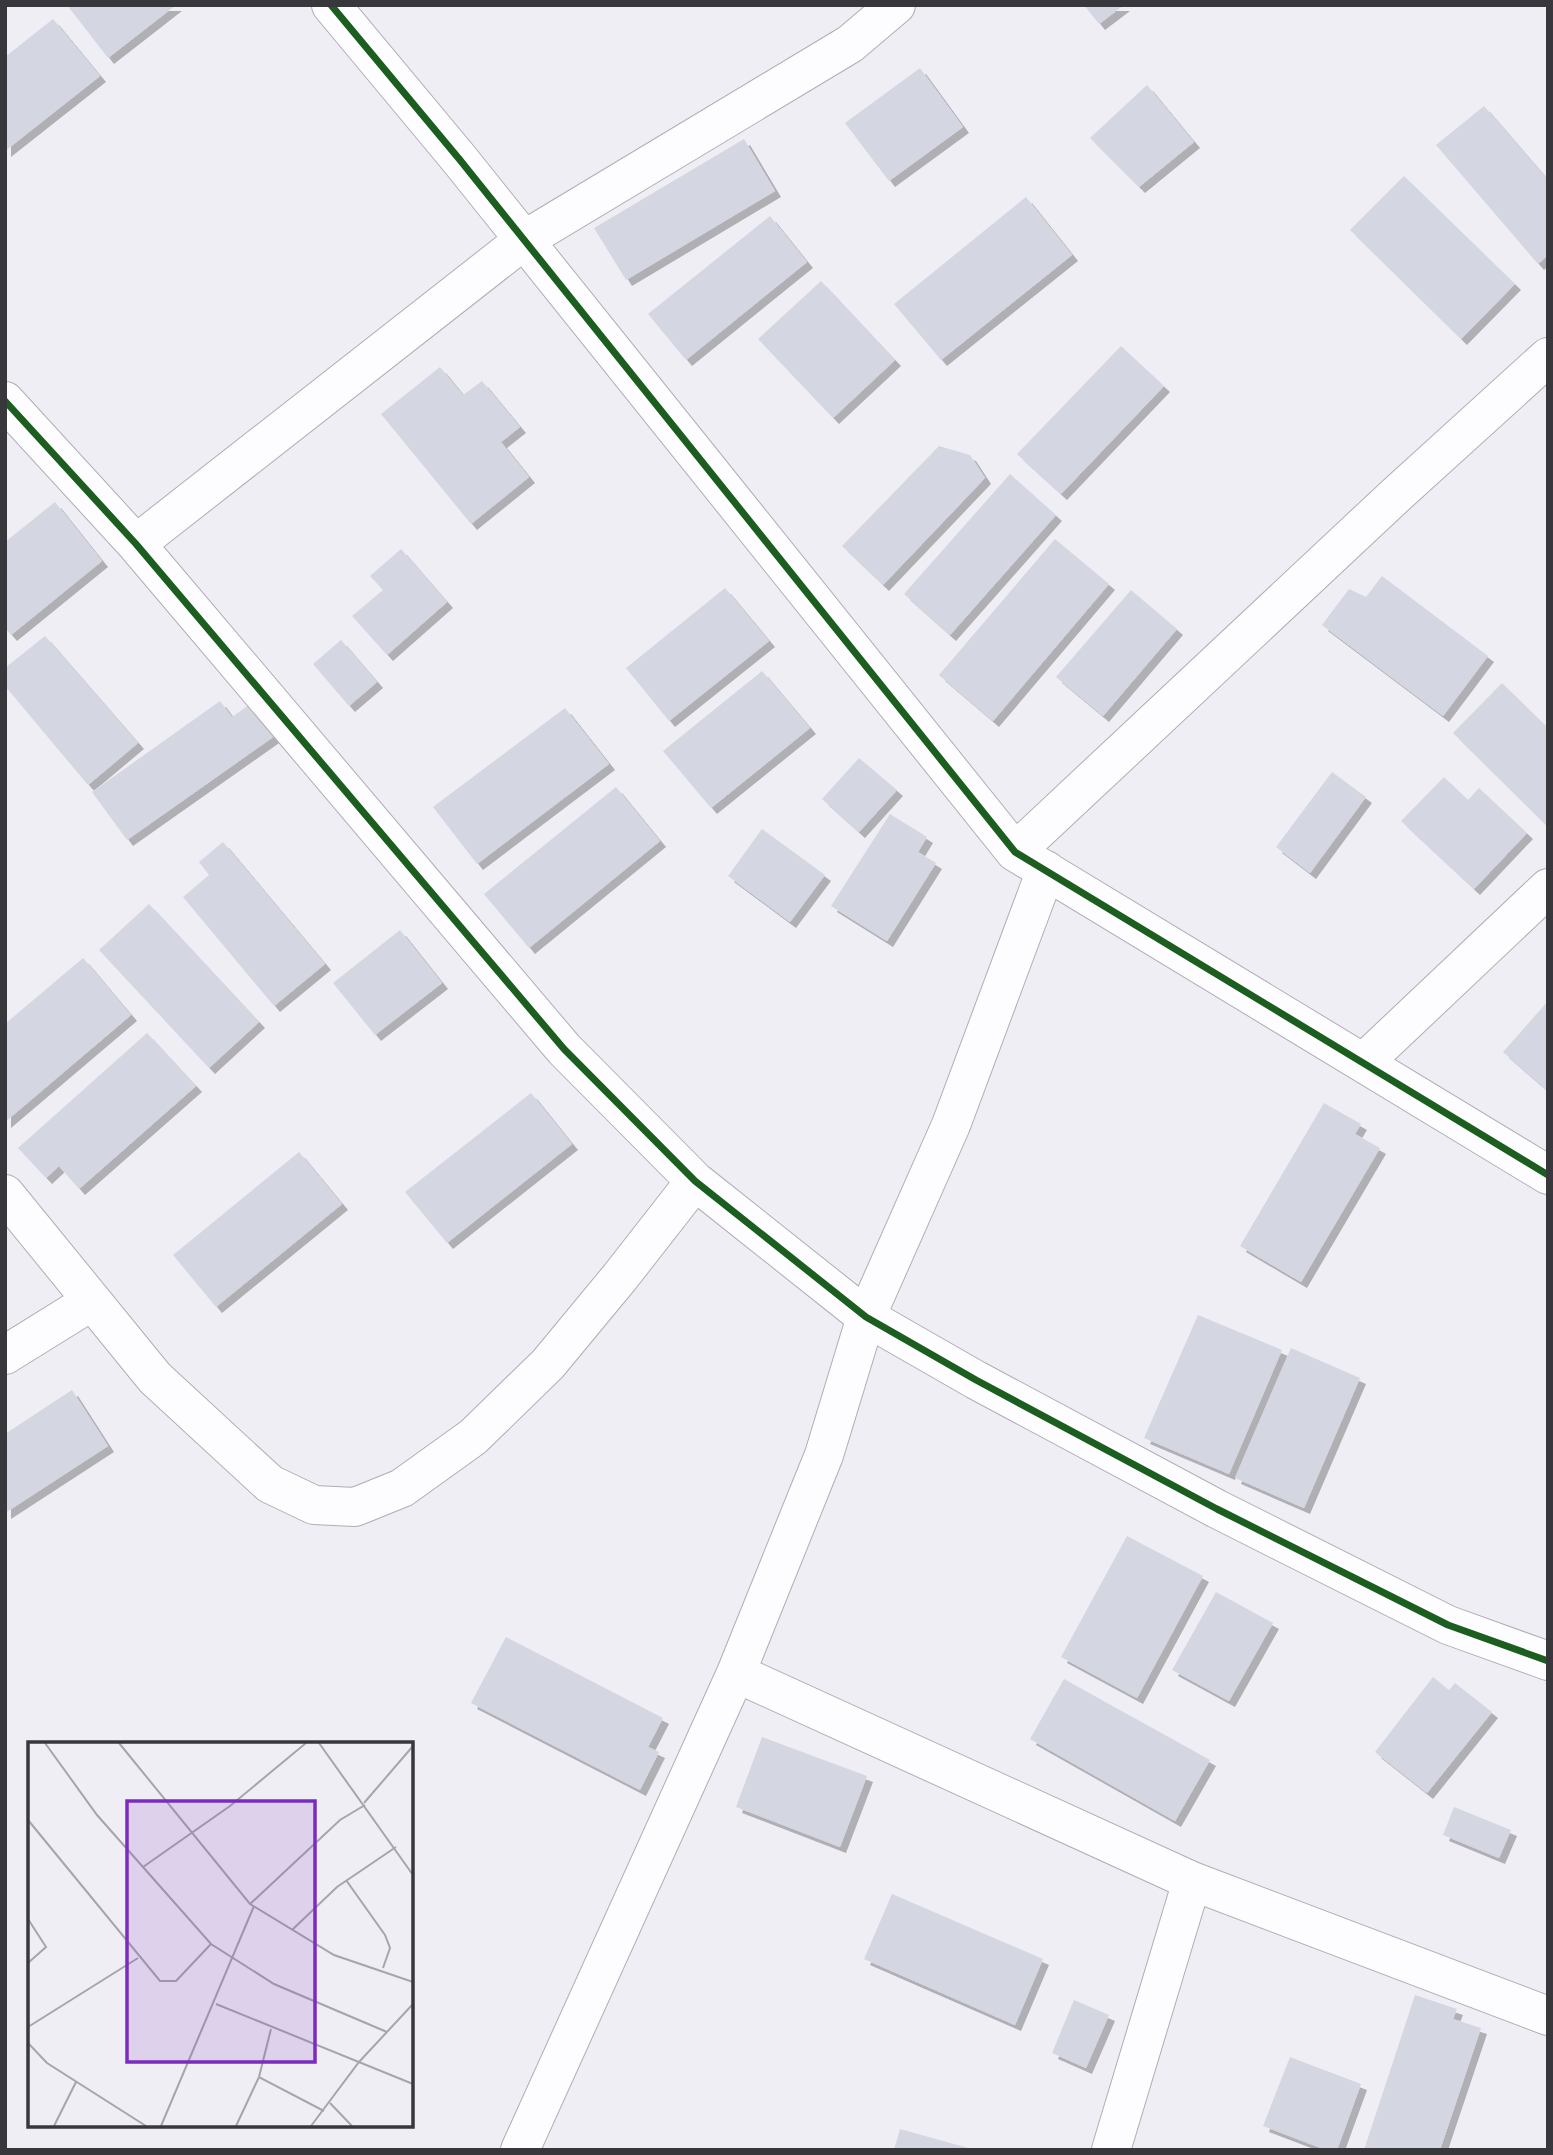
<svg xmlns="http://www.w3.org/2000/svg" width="1553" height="2155" font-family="Inter,sans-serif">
<defs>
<filter id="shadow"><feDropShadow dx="6" dy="6" stdDeviation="0" flood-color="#0004"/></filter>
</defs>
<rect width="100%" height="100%" fill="#efeef5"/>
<!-- building -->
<path fill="#d4d6e2" filter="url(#shadow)" d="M67,5H176L108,58Z
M1084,5H1124L1099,24Z
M53,19L100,76L5,151V57Z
M920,68L963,127L889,181L845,123Z
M1147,85L1194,142L1139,187L1090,138Z
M1484,106L1548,180V255L1538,264L1436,145Z
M744,139L775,191L626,280L594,228Z
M1404,176L1515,284L1461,339L1350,230Z
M1026,197L1072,255L941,360L894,304Z
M770,216L807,262L686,360L648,314Z
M821,281L895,360L833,418L758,339Z
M1121,346L1164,386L1061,494L1017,454Z
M440,367L463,395L482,381L520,427L501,442L529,477L471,524L381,414Z
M939,446L970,455L985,478L883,585L842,546Z
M1010,474L1056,515L950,635L904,594Z
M55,502L102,561L11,635L5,628V542Z
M1055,539L1109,584L993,721L939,675Z
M401,549L447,602L387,655L352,616L383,590L370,576Z
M1382,576L1488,656L1443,716L1322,625L1349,589L1366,597Z
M725,588L769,641L669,721L626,668Z
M1131,590L1177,629L1103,716L1056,677Z
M45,636L138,743L88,785L5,686V668Z
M341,640L377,682L349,706L313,664Z
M762,671L810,728L711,808L663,751Z
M1502,683L1548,728V827L1453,733Z
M220,701L232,717L253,702L276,735L127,840L92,792Z
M565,708L609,764L477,864L433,807Z
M859,758L897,790L859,832L822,799Z
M1332,772L1366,797L1310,873L1276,847Z
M1444,777L1468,800L1479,788L1527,833L1474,889L1401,821Z
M616,787L660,841L529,948L484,894Z
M890,814L927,837L918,852L936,863L887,941L831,906Z
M762,829L825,875L790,922L728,876Z
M223,842L325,964L274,1006L183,897L209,875L199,862Z
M149,904L259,1022L209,1068L99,950Z
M400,930L442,983L375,1035L333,983Z
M83,958L131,1015L5,1122V1024Z
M1548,1001V1091L1503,1052Z
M147,1033L196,1086L79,1189L59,1166L46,1178L18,1148Z
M531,1093L572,1144L447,1243L405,1192Z
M1324,1103L1361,1124L1355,1134L1380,1148L1301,1282L1240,1246Z
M299,1152L342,1204L216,1307L173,1255Z
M1198,1315L1282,1350L1229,1474L1144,1438Z
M1291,1348L1360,1378L1304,1508L1235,1478Z
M72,1390L108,1446L5,1513V1434Z
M1127,1536L1203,1576L1137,1698L1061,1657Z
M1216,1592L1273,1623L1229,1701L1172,1670Z
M506,1637L663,1718L648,1747L659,1752L640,1790L471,1703Z
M1433,1677L1449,1690L1455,1683L1492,1712L1427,1793L1375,1752Z
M1064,1679L1210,1760L1175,1821L1030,1739Z
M762,1737L867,1776L840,1847L736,1807Z
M1454,1807L1511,1830L1499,1858L1443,1835Z
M892,1894L1043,1959L1015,2025L864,1959Z
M1415,1995L1457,2009L1453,2019L1481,2028L1440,2150H1364Z
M1074,2000L1109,2015L1086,2068L1052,2053Z
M1290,2057L1361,2084L1337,2150H1326L1263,2126Z
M900,2129L972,2149V2150H894Z"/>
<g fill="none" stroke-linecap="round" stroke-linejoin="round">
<defs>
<path id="minor" d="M331,5L460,160L1015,852L1548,1175
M5,401L136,544L564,1049L695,1181L866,1317L976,1380L1217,1509L1448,1625L1548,1661
M136,544L524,240L850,44L896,5
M1015,852L1396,495L1548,357
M1363,1063L1548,888
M5,1194L155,1378L270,1484L314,1505L355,1507L402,1488L473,1437L548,1364L620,1277L695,1181
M5,1355L92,1301
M736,1673L1192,1881L1548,2016
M520,2150L736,1673L824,1455L866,1317L951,1125L1046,870
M1111,2150L1192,1881"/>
</defs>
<!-- minor casing -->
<use href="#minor" stroke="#afaeb4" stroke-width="40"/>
<!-- minor -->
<use href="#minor" stroke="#fdfcfe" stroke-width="38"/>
<defs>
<path id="cycleway" d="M331,5L460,160L1015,852L1548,1175
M5,401L136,544L564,1049L695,1181L866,1317L976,1380L1217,1509L1448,1625L1548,1661"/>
</defs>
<!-- cycleway casing -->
<use href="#cycleway" stroke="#fff" stroke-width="11"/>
<!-- cycleway -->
<use href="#cycleway" stroke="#1b5e20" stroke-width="7"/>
</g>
<!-- overview -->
<g transform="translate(28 1742)">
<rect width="385" height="385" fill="#efeef5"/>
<path fill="none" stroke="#a6a5ab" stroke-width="2" d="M17,1L69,73L183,202L246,242L359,290M91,1L222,162L306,213L385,240M291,1L385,133M336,61L385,4M0,78L132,239H148L183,202M115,125L202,64L278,1M318,138L357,193L362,206L355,226M222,162L312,78L337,63M0,177L18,205L0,221M264,188L309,145L368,105M188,262L385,342M0,285L110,216M0,301L19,321L118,384M231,335L243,287M302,361L324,384M26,384L48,340M133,384L226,164M208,384L231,335L296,369M283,384L331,320L385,262"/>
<path fill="#7b2cbf" fill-opacity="0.15" stroke="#7b2cbf" stroke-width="3.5" d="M99,59H287V320H99Z"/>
<rect width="385" height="385" fill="none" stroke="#38373c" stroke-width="3.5"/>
</g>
<!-- border -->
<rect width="1553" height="2155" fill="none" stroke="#38373c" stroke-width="14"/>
</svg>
